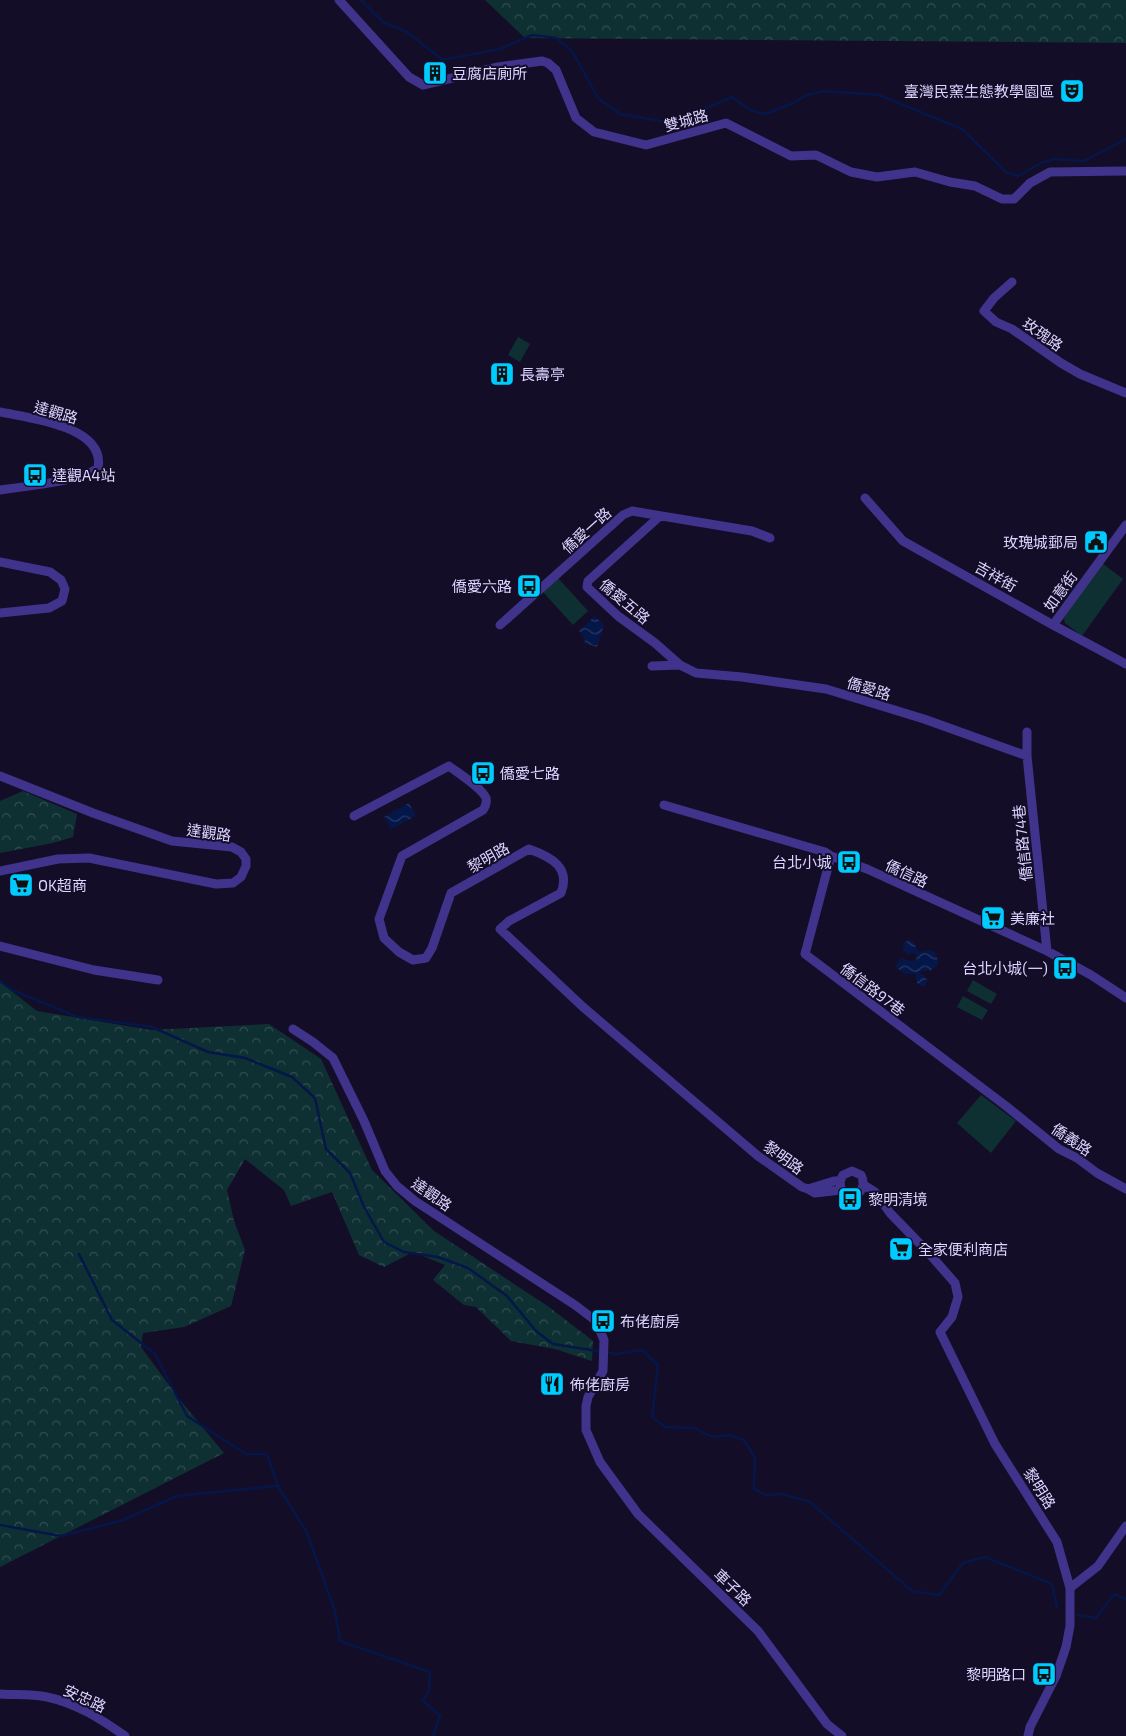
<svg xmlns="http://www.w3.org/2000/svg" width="1126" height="1736" font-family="'Exo 2','Noto Sans TC',sans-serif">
<defs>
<pattern id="forest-crowns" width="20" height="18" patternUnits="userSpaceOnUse" patternTransform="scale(1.25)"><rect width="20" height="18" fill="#0f3033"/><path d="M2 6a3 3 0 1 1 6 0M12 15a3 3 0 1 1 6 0" fill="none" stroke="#324d52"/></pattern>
<pattern id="water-waves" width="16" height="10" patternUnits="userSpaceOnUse" patternTransform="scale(1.25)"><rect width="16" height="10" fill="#051749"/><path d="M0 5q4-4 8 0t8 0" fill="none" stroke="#293864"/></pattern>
</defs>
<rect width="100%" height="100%" fill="#140d28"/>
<!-- forest -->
<path fill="url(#forest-crowns)" d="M485,0H1126V43L525,38Z
M23,791L77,814L73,837L53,843L0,853V801Z
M0,982L37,1011L151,1030L269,1024L321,1059L372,1170L434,1231L549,1307L593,1341L592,1361L555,1349L511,1341L476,1307L464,1305L433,1280L445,1265L413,1252L384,1267L359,1255L332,1192L291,1206L284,1190L245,1159L227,1190L234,1221L245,1250L231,1306L184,1327L143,1333L141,1347L180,1400L224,1453L0,1567Z"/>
<!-- park -->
<path fill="#0f3033" d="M518,337L530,344L520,362L508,355Z
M1102,563L1123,579L1082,636L1065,623L1064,618Z
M558,578L588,611L573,625L543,592Z
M973,980L997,994L991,1004L967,991Z
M963,996L988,1010L982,1020L957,1007Z
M981,1095L1016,1121L991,1153L957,1123Z"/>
<!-- water -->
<path fill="url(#water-waves)" d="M595,616L604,625L597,647L585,643L584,637L579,631Z
M409,803L416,816L391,829L384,817Z
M908,940L914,942L917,950L920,952L931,950C937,954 938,958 938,965L931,970L919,972L920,974L923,975L927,980L925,986H922L917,983L915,974H905L897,968L896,965L901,958C907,960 916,965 917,956L914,953L908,954L903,950V944Z"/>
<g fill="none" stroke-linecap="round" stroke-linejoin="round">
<!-- stream -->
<path stroke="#051749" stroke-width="2.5" d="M361,0L383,22L407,32L443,60L500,49L532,35L556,38L572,51L598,98L620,114L673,123L732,97L750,110L765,114L789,105L807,95L823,91L879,95L962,129L1006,172L1018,176L1041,163L1055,159L1084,161L1126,139
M0,981L12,990L78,1017L152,1027L208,1052L245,1058L292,1077L315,1098L326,1149L350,1173L364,1207L384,1242L404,1252L438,1257L468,1268L507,1296L536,1331L553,1344L616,1354L642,1350L658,1365L652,1417L665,1427L694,1428L712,1437L729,1435L744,1440L755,1458L754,1489L766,1495L782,1494L810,1502L912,1591L939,1595L963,1563L985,1557L1052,1584L1057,1607
M79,1254L112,1320L155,1354L187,1416L246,1454H267L278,1486L307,1533L335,1611L340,1641L430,1672L429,1690L423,1701L440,1716L433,1736
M0,1525L61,1536L123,1520L177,1496L277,1486
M1078,1615L1096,1618L1114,1594L1126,1599"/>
<!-- street -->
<path stroke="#40338c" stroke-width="9" d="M339,0L409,77L423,85L498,67L542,61L548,63L556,70L576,118L594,132L646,145L726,123L791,156L816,155L851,172L877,177L915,172L950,182L975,186L1002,199H1014L1030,183L1050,172L1126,171
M1012,282L994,298L984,311L996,322L1012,329L1061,363L1080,374L1126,393
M0,412C28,418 106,426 98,468C79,482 26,486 0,490
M865,498L903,541L1053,625L1126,664
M660,516L588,581L587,587L618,616L655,643L680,665L696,673L742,677L826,689L924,719L1027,756
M0,562L50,572L61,580L65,589L62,601L49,608L0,613
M500,625L623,515L632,511L752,531L770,538
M1053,625L1126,525
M652,666L680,665
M1027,732V756L1047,951
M0,776L93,813L172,841L232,847L241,852L246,859V866L241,877L233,883L216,884L89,858L58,859L0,871
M664,805L825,852L831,856L867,869L1047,951L1091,975L1126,998
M354,816L449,766C458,773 482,788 486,798C487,802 485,807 483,810L402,856L379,919L384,938L399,952L413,960L426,958L432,948L451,893L529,849C551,857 571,867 561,893L509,921L500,929L583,1007L758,1156L802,1187L808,1189L815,1193L841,1190C853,1203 869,1190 861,1175L852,1171L843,1175L840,1181L841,1190
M831,856L805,954L1006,1106L1059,1149L1077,1158L1097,1173L1126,1189
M0,946L94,970L158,980
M293,1029L313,1042L333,1058L364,1121L385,1171L397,1186L415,1201L575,1305L596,1321L604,1340L603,1371L588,1397L586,1406V1430L600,1462L638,1514L758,1631L827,1724L842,1736
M864,1185L875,1192L890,1213L926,1250L955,1283L958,1297L952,1317L940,1332L995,1444L1057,1542L1070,1588V1626L1066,1647L1056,1676L1030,1727L1028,1736
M808,1189L834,1181H840
M1070,1588L1098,1566L1126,1526
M0,1694C15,1695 32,1694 47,1697C76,1703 101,1719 125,1736"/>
</g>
<!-- icons -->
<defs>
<symbol id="building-square" viewBox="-11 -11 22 22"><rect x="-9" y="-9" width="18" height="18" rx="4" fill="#00cbff" stroke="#140d28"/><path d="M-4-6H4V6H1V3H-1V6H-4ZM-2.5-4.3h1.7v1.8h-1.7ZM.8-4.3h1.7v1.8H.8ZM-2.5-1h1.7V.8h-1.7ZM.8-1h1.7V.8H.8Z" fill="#111"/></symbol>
<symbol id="theatre-square" viewBox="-11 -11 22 22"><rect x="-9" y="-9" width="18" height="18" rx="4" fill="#00cbff" stroke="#140d28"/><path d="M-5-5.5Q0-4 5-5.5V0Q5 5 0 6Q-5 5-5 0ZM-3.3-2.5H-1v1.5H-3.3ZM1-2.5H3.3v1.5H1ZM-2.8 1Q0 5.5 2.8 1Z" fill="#111"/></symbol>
<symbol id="bus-square" viewBox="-11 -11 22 22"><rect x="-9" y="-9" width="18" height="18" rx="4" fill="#00cbff" stroke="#140d28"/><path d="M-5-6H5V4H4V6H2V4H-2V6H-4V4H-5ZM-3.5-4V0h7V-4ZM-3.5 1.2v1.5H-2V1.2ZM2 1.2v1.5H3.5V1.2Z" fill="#111"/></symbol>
<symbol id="civic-square" viewBox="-11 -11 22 22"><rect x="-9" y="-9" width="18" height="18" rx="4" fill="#00cbff" stroke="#140d28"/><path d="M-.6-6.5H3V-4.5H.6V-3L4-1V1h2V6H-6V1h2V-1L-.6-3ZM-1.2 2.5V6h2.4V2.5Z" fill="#111"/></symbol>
<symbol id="supermarket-square" viewBox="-11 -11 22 22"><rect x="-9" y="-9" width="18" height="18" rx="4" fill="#00cbff" stroke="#140d28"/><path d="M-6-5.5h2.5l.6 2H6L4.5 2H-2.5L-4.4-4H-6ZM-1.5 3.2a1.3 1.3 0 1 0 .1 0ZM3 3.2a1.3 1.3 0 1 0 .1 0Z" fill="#111"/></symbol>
<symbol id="restaurant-square" viewBox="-11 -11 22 22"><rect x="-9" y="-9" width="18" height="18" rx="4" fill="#00cbff" stroke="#140d28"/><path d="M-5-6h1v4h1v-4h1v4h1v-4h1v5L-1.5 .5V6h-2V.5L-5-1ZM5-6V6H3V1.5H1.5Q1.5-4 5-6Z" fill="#111"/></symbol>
</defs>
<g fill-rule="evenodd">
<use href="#building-square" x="421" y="59" width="28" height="28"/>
<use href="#theatre-square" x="1058" y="77" width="28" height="28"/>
<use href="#building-square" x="488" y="360" width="28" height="28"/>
<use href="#bus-square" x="21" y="461" width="28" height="28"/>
<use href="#civic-square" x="1082" y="528" width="28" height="28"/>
<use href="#bus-square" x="515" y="572" width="28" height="28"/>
<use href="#bus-square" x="469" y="759" width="28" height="28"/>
<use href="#bus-square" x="835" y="848" width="28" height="28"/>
<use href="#supermarket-square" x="7" y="871" width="28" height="28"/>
<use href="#supermarket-square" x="979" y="904" width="28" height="28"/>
<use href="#bus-square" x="1051" y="954" width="28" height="28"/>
<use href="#bus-square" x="836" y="1185" width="28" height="28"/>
<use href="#supermarket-square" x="887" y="1235" width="28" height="28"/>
<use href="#bus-square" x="589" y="1307" width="28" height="28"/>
<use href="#restaurant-square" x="538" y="1370" width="28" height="28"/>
<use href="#bus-square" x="1030" y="1660" width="28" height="28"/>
</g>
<g text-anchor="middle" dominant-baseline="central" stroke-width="4" stroke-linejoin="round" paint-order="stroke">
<!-- poi labels -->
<g font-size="15" fill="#ddd4ff" stroke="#140d28" text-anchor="start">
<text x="452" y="73">豆腐店廁所</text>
<text x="1054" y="91" text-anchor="end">臺灣民窯生態教學園區</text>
<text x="520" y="374">長壽亭</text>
<text x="52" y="475">達觀A4站</text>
<text x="1078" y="542" text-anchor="end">玫瑰城郵局</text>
<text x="512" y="586" text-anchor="end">僑愛六路</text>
<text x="500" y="773">僑愛七路</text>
<text x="832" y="862" text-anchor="end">台北小城</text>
<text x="38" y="885">OK超商</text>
<text x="1010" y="918">美廉社</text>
<text x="1048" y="968" text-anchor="end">台北小城(一)</text>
<text x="868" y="1199">黎明清境</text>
<text x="918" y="1249">全家便利商店</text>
<text x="620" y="1321">布佬廚房</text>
<text x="570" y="1384">佈佬廚房</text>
<text x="1026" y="1674" text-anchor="end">黎明路口</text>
</g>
<!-- street labels -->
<g font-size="15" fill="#ddd4ff" stroke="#140d28">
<text transform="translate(686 120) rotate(-15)">雙城路</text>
<text transform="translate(1043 334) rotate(35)">玫瑰路</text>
<text transform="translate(56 412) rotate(16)">達觀路</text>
<text transform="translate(586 530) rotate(-42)">僑愛一路</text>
<text transform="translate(996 576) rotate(29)">吉祥街</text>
<text transform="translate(1060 591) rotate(-54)">如意街</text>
<text transform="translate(625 601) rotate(40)">僑愛五路</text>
<text transform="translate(869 688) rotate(17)">僑愛路</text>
<text transform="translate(209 832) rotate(8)">達觀路</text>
<text transform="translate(1022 843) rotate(-96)">僑信路74巷</text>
<text transform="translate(488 857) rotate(-29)">黎明路</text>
<text transform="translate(907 873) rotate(25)">僑信路</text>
<text transform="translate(873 989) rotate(37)">僑信路97巷</text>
<text transform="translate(1072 1139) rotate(34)">僑義路</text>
<text transform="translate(784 1157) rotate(36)">黎明路</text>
<text transform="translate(432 1194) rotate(35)">達觀路</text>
<text transform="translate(1040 1488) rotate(58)">黎明路</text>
<text transform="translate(733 1587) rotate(44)">車子路</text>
<text transform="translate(85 1698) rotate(25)">安忠路</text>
</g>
</g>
</svg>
